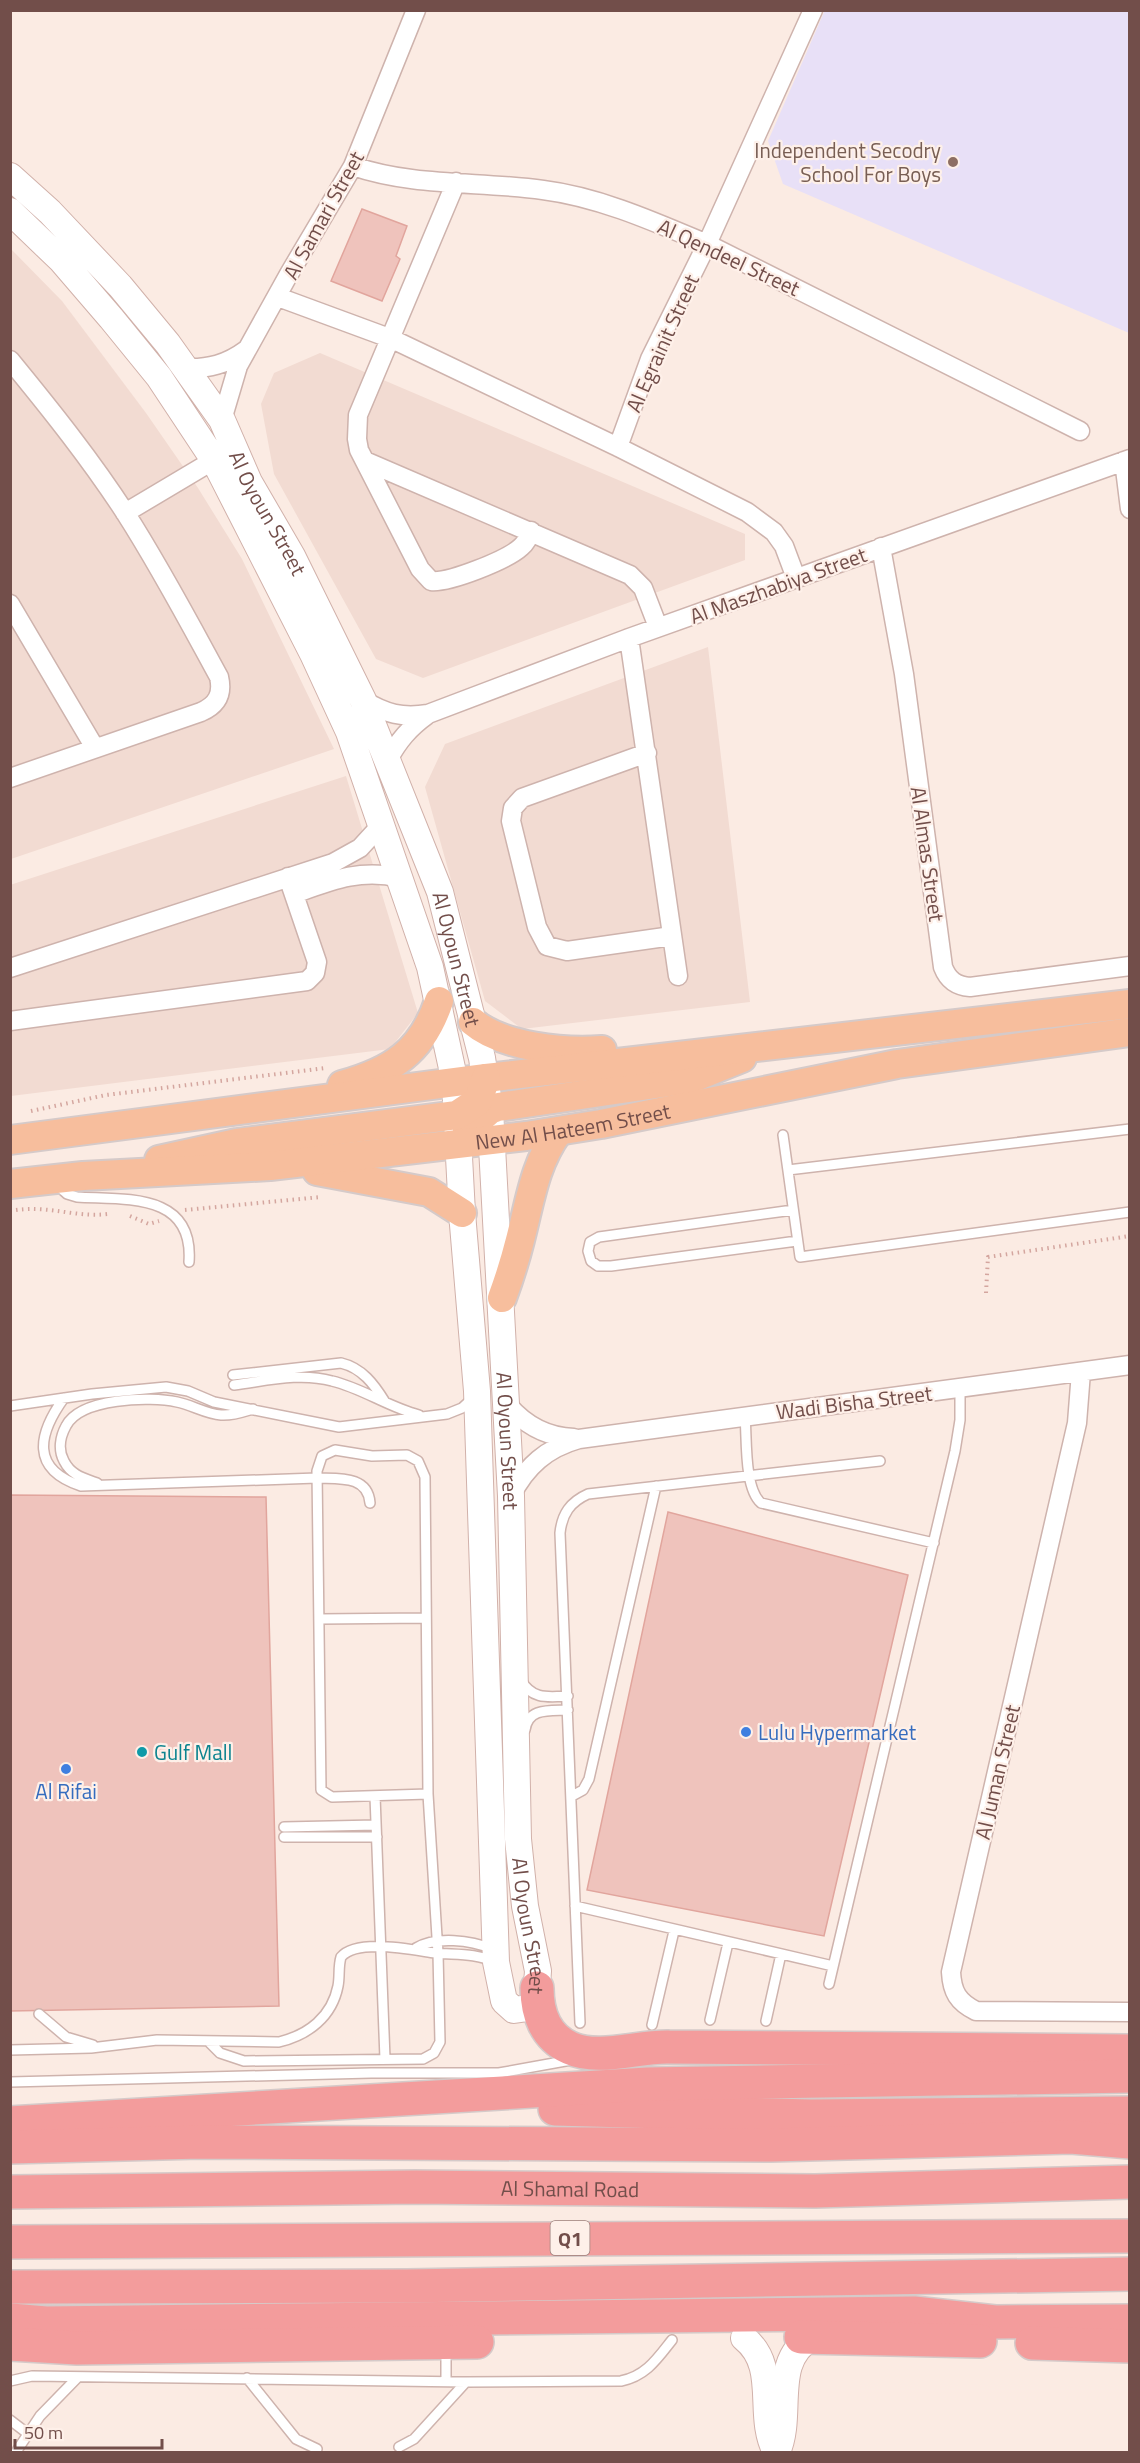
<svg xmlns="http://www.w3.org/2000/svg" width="1140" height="2463" font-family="'Titillium Web',sans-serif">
<rect width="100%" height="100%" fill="#fbebe3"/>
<!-- residential -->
<path fill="#f2dbd2" d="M10,248L62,301L146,413L198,488L242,559L334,749L11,859Z
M320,353L745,534V560L423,678L376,659L274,474L261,404L274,373Z
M708,647L750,1002L522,1029L485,1001L425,787L445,744Z
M346,776L418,1013L390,1049L11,1096L10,885Z"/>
<!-- education -->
<path fill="#e8e0f7" d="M825,10L1129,11V333L783,184L768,141Z"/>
<!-- building -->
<path fill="#efc3bc" stroke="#e1a59d" stroke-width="1.5" d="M362,209L407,226L396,256L400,259L382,301L331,281Z
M10,1495L266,1497L279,2006L10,2011Z
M668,1512L908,1575L824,1936L587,1890Z"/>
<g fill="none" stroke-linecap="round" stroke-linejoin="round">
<defs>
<path id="lane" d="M783,1135L800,1257L1130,1212
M788,1170L1130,1129
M56,1184L67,1194L77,1197C125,1200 194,1192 189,1262
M793,1210L599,1237L590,1242L588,1251L591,1261L598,1266H611L797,1241
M233,1375L341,1363C362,1368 374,1384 385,1402
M234,1385C266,1381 300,1372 332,1381C362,1388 388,1407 419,1415
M64,1398C38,1434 30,1469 81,1486L317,1478C338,1479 368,1475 370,1503
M10,1406L92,1394L166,1387L188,1391L214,1402L339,1427L447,1414L462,1408L473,1398
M745,1416C747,1439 744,1488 761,1503L934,1543
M97,1483C83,1478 71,1475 64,1461C58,1450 60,1437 66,1426C80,1398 150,1396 177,1402C192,1405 206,1414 221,1415C232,1416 243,1412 253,1409
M320,1619L426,1618
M521,1680C532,1700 548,1697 568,1696
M525,1730C528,1707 551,1711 568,1710
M375,1796L385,2059
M572,1796L583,1790L589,1779L656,1486
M284,1827L376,1825
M284,1837H377
M575,1906L833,1966
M416,1948C436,1936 471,1940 492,1949
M829,1984L955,1451L960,1420V1389
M39,2014L66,2037L93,2045
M710,2020L728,1943
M766,2021L781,1954
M580,2023L560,1533C562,1514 570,1502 588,1494L880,1461
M652,2025L674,1931
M208,2041L220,2053L244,2061L423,2059L434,2053L440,2042L438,1953L428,1794L425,1477L418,1461L407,1455L372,1456L335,1450L322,1456L317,1471L321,1790L332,1797L428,1794
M10,2050L91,2048L157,2040L279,2042C308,2035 332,2017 338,1986C340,1976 338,1967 341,1957C357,1938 413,1950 435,1953C455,1955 476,1953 494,1962
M10,2082L371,2073H499L571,2060
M247,2378L296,2439L317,2449
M10,2381L32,2376L466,2382L621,2381C646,2376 657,2359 672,2340
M446,2381V2348
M10,2420L27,2433
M399,2447L414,2439L466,2382
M16,2452L40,2416L77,2378"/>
<path id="street" d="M353,166C414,187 480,181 543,190C599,197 655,222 707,244L1080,431
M456,182L358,415L357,439L359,450L420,569L431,581C449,583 507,560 521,547C526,543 528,538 531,531
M278,297L392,339L618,447L747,512L774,532L784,546L796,578
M10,360C51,410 91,460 126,514C160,567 189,622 219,677C223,694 217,705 201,712L10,778
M185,368C209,369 227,364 246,350
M222,420L238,366L289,274L353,166L416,10
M618,447L650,359L707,244L813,10
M365,461L630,575L643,588L658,627
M1124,461L1130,509
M125,513L214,460
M881,547L904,674L943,967C948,980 956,986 970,987L1130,966
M10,604L95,748
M629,638L678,976
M363,700C386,714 402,718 428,714L629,638L1130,459
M647,753L522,798L513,808L511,821L537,927L547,946L567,951L672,936
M388,760C398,741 409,728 427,715
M294,894C330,881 361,868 400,878
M10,968L333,863L360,848L382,824
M10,1021L307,981L315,973L317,962L288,877
M1081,1372L1077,1423L951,1972C952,1992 958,2002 976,2011L1130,2012
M508,1405C525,1425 547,1437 574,1438
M511,1496C526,1466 547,1448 579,1439L1130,1365"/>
<g id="secondary">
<path id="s1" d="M10,176L50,212L120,286L168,344L222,420L249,482L292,556L363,700L440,892L482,1058L490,1110L511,1496L518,1839L525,1906L538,1971L536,1998L528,2008L514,2010L504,2001L496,1962L477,1391L462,1213L455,1082L430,967L349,732L313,654L214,460L159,377L111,318L62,261L10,211"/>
<path d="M744,2338C780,2367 756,2415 776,2452"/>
<path d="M777,2452C794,2414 770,2361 812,2337"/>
</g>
<g id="primary">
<path d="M473,1022C502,1047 565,1053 602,1050"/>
<path d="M342,1085C392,1071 422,1052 439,1001"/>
<path d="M467,1130L490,1110L498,1107L690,1079L742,1058"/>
<path d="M10,1140L486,1078L1130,1004"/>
<path d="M159,1160L237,1143L457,1115L478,1101L486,1078"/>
<path d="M317,1171L429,1192L462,1213"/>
<path id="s2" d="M10,1184L83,1176L270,1166L526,1136L601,1124L897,1064L1130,1032"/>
<path d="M502,1298C509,1279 515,1260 520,1240C530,1202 534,1165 558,1132"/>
</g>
<g id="highway">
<path d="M537,1988C537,2013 545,2037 570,2048C599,2061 638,2046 669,2047C822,2048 976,2050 1130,2051"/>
<path d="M555,2109L811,2116L1130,2113"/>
<path d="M10,2123L648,2084L1130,2076"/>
<path d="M10,2147L200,2142L771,2145L1071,2137L1130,2142"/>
<path id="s3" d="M10,2192L415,2187L815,2191L1130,2182"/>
<path d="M10,2242L1130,2236"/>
<path d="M10,2287L407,2286L1130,2274"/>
<path d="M10,2320L46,2323L914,2313L995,2322L1130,2321"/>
<path d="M801,2337L980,2341"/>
<path d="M1032,2343L1130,2346"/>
<path d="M10,2344L77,2348L477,2342"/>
</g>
</defs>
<!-- lane casing -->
<use href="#lane" stroke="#ceb3ad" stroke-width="12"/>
<!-- street casing -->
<use href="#street" stroke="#ceb3ad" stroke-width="21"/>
<!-- secondary casing -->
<use href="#secondary" stroke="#d1b1aa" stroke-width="28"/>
<!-- primary casing -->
<use href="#primary" stroke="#d5cac9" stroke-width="32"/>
<!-- highway casing -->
<use href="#highway" stroke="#d5cac9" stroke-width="36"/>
<!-- path -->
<path stroke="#d4a69f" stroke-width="4" stroke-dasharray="1.5 4.5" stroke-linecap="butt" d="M31,1111L106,1095L326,1068
M185,1210L321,1197
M10,1211C47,1204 74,1218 108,1214
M130,1216L149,1224L159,1221
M986,1293L988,1257L1130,1236"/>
<!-- lane -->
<use href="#lane" stroke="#fff" stroke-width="9"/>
<!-- street -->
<use href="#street" stroke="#fff" stroke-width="18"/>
<!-- secondary -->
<use href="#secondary" stroke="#fff" stroke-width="26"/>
<!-- primary -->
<use href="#primary" stroke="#f7be9d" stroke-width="28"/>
<!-- highway -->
<use href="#highway" stroke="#f39c9c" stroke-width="33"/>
</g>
<!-- markers -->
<circle fill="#8d6e63" stroke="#fef0e9" stroke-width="2" cx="953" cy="162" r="6"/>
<g fill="#3f7fe0" stroke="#fef0e9" stroke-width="2">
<circle cx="746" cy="1732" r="6"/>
<circle cx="66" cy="1769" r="6"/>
</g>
<circle fill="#0f9aa8" stroke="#fef0e9" stroke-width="2" cx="142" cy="1752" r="6"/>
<g text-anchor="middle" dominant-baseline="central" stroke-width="4.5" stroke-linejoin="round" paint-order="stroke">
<!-- shield labels -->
<rect fill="#fef0e9" stroke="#9c7f7a" stroke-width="1.5" x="550.5" y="2221" width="39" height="34" rx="4.5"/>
<g font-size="20" font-weight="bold" fill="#724e4a">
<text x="570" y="2238">Q1</text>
</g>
<!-- education labels -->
<g font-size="21" fill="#785e54" stroke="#fef0e9" text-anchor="end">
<text x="941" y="150">Independent Secodry<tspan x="941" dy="24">School For Boys</tspan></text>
</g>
<!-- street labels -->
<g font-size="21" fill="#724e4a" stroke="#fef0e9">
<text transform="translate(323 215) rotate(-61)">Al Samari Street</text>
<text transform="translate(729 257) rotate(25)">Al Qendeel Street</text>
<text transform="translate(662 343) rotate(-66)">Al Egrainit Street</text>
<text stroke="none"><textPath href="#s1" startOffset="428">Al Oyoun Street</textPath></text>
<text transform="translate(778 585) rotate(-20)">Al Maszhabiya Street</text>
<text transform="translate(928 854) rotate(82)">Al Almas Street</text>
<text stroke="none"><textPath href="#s1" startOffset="914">Al Oyoun Street</textPath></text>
<text stroke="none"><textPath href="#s2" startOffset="566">New Al Hateem Street</textPath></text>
<text transform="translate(854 1402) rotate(-7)">Wadi Bisha Street</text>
<text stroke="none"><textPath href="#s1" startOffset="1400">Al Oyoun Street</textPath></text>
<text transform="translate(997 1772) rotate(-77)">Al Juman Street</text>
<text stroke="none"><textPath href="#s1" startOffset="1886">Al Oyoun Street</textPath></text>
<text stroke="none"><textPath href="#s3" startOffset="560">Al Shamal Road</textPath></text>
</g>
<!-- shop labels -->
<g font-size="21" fill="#366cbe" stroke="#fef0e9" text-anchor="start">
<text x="758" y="1732">Lulu Hypermarket</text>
<text x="66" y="1791" text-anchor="middle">Al Rifai</text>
</g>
<!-- culture labels -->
<g font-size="21" fill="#0d838f" stroke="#fef0e9" text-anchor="start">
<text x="154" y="1752">Gulf Mall</text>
</g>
</g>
<!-- border -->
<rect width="1140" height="2463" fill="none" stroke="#724e4a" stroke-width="24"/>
<!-- scale -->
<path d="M15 2439v9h147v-9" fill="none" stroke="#724e4a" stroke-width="3"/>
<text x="24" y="2439" font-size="18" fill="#724e4a" stroke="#fef0e9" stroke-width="4.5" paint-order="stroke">50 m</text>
</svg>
